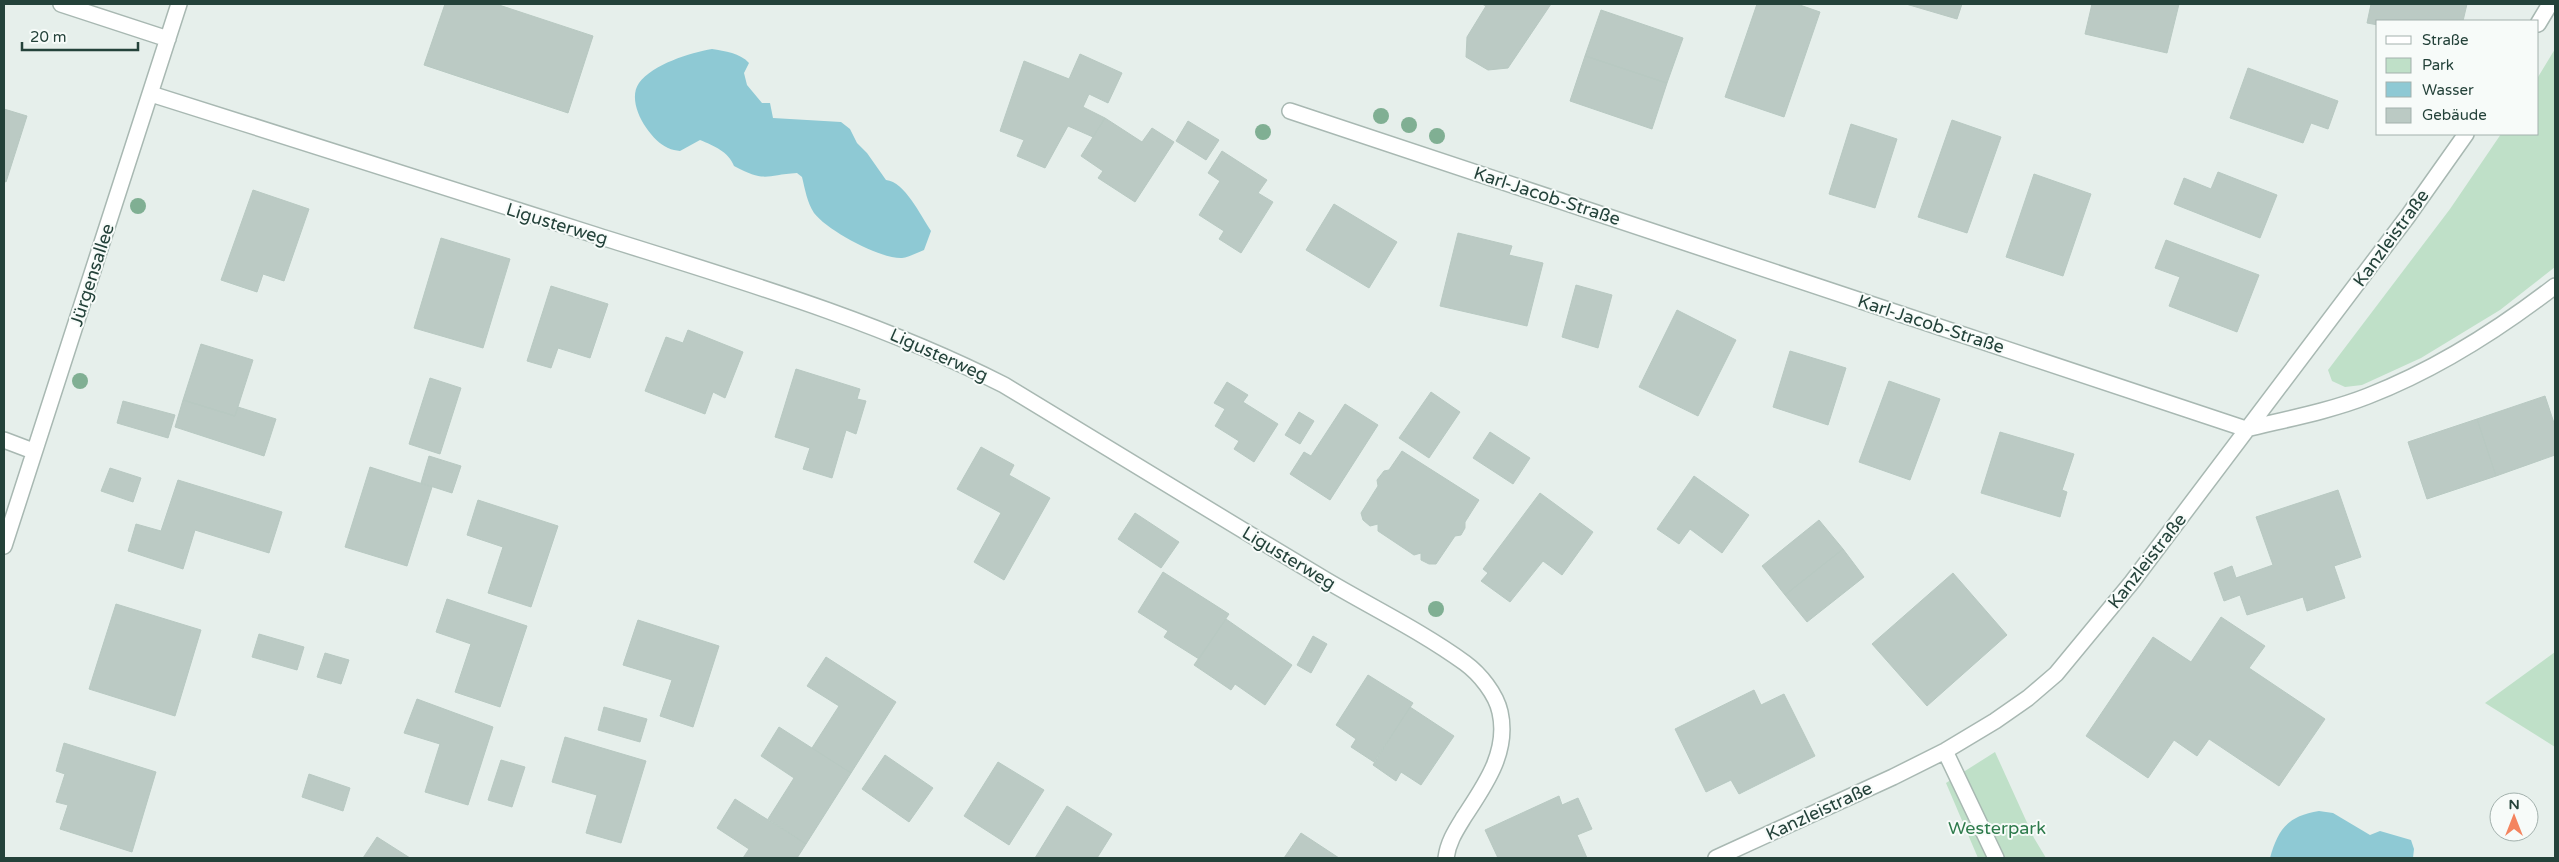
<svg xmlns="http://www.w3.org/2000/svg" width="2559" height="862" font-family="'Varela Round',sans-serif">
<rect width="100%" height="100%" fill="#e6efeb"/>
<!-- green -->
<path fill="#bfe0c8" d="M2555,49V267L2500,310L2421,358L2362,385L2345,387L2332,381L2328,370L2450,209L2501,134H2538V77Z
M2555,652V747L2485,703Z
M1995,752L2034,838L2046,858H1978L1946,783Z"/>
<!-- water -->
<path fill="#8ec9d4" d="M712,49C725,51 740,53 749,63L744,73L747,85L762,103H770L773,118L841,122L850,129L857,143L867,153L886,180C905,182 920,215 931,231L924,250C917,253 909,257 902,258C880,259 828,231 814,213C807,202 805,189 802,177L797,173C765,175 766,183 734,166C728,151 714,146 700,140L680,151C676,150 672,150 668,148C650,140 625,103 639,83C653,64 690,53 712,49Z
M2319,811L2333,813L2370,835L2380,831L2411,840L2414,849L2413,858H2270C2278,829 2288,816 2319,811Z"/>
<!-- building -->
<path fill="#bbcac4" stroke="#b8c9c2" d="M445,4H496L593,36L568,113L424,65Z
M1482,4H1551L1508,68L1488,70L1466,57L1467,37L1486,6Z
M1757,4H1797L1820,12L1784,117L1725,97Z
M1906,4H1962L1957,19Z
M2092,4H2179L2167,53L2085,34Z
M2371,4H2467L2463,21H2378V25L2367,23Z
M1601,10L1683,38L1667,83L1585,56Z
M1080,54L1122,73L1108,103L1089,94L1083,107L1105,118L1093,137L1068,126L1045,168L1017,156L1024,140L1000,131L1024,61L1069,79Z
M1585,56L1667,83L1652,129L1570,101Z
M2248,68L2338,101L2328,129L2311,123L2303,143L2230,118Z
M4,109L27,116L6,182L4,181Z
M1105,118L1142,142L1152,128L1174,142L1135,202L1098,178L1103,171L1081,156Z
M1952,120L2001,137L1967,233L1918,217Z
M1188,121L1219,140L1206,160L1176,141Z
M1851,124L1897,139L1875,208L1829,194Z
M1222,151L1267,180L1258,193L1273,202L1241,253L1219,239L1224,231L1199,215L1220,181L1208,173Z
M2218,172L2277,195L2260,238L2174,204L2184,178L2211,189Z
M2034,174L2091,194L2063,276L2006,257Z
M253,190L309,209L284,281L263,274L257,292L221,280Z
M1334,204L1397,242L1369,288L1306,250Z
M1458,233L1512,246L1509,255L1543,263L1527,326L1440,306Z
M441,238L510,259L483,348L414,328Z
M2166,240L2259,275L2237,332L2169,306L2180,277L2155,268Z
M1576,285L1612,295L1598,348L1562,337Z
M551,286L608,304L590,358L558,348L551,368L527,361Z
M1677,310L1736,340L1698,416L1639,387Z
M688,330L743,352L725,398L713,392L705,414L645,391L666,337L683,343Z
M201,344L253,360L235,416L183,400Z
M1790,351L1846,368L1828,425L1773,407Z
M796,369L860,389L857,399L866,401L856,434L846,430L832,478L803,469L810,448L775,437Z
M430,378L461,388L440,454L409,444Z
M1889,381L1940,399L1910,480L1859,462Z
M1227,382L1248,395L1243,402L1278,424L1254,462L1234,449L1239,441L1215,426L1225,409L1214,403Z
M1431,392L1460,412L1429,458L1399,438Z
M2545,396L2555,426V455L2496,476L2477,419Z
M183,400L235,416L238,407L276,419L264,456L175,427Z
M123,401L175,415L168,438L117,423Z
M1345,404L1378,425L1330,500L1290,474L1304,452L1311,456Z
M1299,412L1314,421L1300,444L1285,435Z
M2477,419L2496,476L2427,499L2408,442Z
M1490,432L1530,458L1513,484L1473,458Z
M2000,432L2074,454L2062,490L2067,492L2060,517L1981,493Z
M981,447L1014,465L1009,475L1050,498L1004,580L974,562L1001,513L957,489Z
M1402,451L1479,500L1465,522V528L1461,535L1455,536L1436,564H1429L1421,560V553L1414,555L1378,531V524L1370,526L1363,520L1361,513L1378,486L1377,480L1384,471L1389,470Z
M429,456L461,466L452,493L421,483Z
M370,467L432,487L407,566L345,547Z
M110,468L141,478L133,502L101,491Z
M1694,476L1749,515L1722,553L1690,529L1679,544L1657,529Z
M178,480L282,512L269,553L195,530L183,569L128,551L136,524L161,531Z
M2338,490L2361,557L2334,566L2345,598L2307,611L2303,597L2247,615L2240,595L2224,601L2214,573L2232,566L2236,578L2273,565L2256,517Z
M1540,493L1593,532L1562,575L1543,561L1510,602L1481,581L1488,573L1483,569Z
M478,500L558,526L531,607L488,593L503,547L467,535Z
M1135,513L1179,542L1161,568L1118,539Z
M1819,520L1843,549L1785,595L1762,566Z
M1843,549L1864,577L1807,622L1785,595Z
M1163,572L1229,614L1199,659L1164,637L1168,631L1138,612Z
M1953,573L2007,635L1927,706L1872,644Z
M447,599L527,626L500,707L455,692L471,644L436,632Z
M116,604L201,630L175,716L89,689Z
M2221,617L2265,646L2249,668L2325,719L2279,786L2209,739L2197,756L2174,740L2148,778L2086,736L2153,637L2191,662Z
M1226,619L1292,665L1265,705L1235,684L1231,690L1194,665Z
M638,620L719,646L693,727L660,716L672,680L623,665Z
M259,634L304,647L297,670L252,657Z
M1313,636L1327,644L1311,673L1297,665Z
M325,653L349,660L341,684L317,677Z
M826,657L896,702L851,773L812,748L839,706L807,686Z
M1368,675L1413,703L1374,762L1351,747L1356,739L1336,725Z
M1754,690L1761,705L1784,694L1815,756L1739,794L1731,780L1706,792L1675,729Z
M417,699L493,727L468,805L425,792L440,744L404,733Z
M604,707L647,719L640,742L598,730Z
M1410,707L1454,736L1421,785L1401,772L1396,781L1373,765Z
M779,727L851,773L806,844L768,819L794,778L761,756Z
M565,737L646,761L621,843L586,833L597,795L552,782Z
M64,743L156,772L132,852L60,829L68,805L56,802L65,774L56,771Z
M885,755L933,788L909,822L862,789Z
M501,760L525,767L512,807L488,800Z
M998,762L1044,790L1009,845L964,816Z
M309,774L350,788L343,811L302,797Z
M1559,796L1562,805L1578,798L1592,829L1577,835L1587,858H1498L1485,830Z
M735,799L806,844L797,858H743L749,849L717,828Z
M1067,806L1112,834L1097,858H1035Z
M1301,833L1339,858H1284Z
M377,837L410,858H363Z"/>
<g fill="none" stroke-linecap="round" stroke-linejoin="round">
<defs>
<path id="minor" d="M61,4L168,39
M2538,24L2550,4
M151,94C298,140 444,188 592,234C731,278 874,319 1004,385C1111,450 1217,515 1324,579C1371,607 1421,631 1465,663C1480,674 1496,694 1500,712C1509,752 1485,785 1464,817C1456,830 1448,842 1446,858
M1290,111L2246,429C2287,419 2330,411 2368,396C2435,370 2498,330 2555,286
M4,440L33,451
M4,546L179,4
M1945,751L1996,858
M1716,858L1893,777L1945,751L1995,721L2028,698L2056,674L2132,582L2408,216L2466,134"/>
</defs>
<!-- minor casing -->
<use href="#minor" stroke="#a8b8b2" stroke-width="18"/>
<!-- minor -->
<use href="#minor" stroke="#fff" stroke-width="15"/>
</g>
<!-- trees -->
<g fill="#80af93">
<circle cx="1381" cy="116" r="8"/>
<circle cx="1409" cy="125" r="8"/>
<circle cx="1263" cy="132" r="8"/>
<circle cx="1437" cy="136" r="8"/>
<circle cx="138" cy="206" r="8"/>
<circle cx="80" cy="381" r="8"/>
<circle cx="1436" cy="609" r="8"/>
</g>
<g text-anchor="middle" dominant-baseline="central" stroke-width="4" stroke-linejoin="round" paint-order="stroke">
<!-- street labels -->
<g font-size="18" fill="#24423a" stroke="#f7fbf9">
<text transform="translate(1547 196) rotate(18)">Karl-Jacob-Straße</text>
<text transform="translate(557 224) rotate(17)">Ligusterweg</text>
<text transform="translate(2391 238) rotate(-54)">Kanzleistraße</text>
<text transform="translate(92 275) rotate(-72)">Jürgensallee</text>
<text transform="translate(1931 324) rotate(18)">Karl-Jacob-Straße</text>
<text transform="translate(939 355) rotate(24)">Ligusterweg</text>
<text transform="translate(1289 558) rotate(31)">Ligusterweg</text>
<text transform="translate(2147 561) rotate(-52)">Kanzleistraße</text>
<text transform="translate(1819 811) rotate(-25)">Kanzleistraße</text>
</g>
<!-- park labels -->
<g font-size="18" fill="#2d7a4b" stroke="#f7fbf9">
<text x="1997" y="828">Westerpark</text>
</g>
</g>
<!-- border -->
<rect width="2559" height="862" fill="none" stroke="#24423a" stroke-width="10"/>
<!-- legend -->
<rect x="2376" y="20" width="162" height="115" fill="#f7fbf9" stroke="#a3b1ad"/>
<rect x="2386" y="36" width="25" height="8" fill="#ffffff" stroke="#a3b1ad"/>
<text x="2422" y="45" font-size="15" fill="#24423a">Straße</text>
<rect x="2386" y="58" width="25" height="15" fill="#bfe0c8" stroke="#a3b1ad"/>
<text x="2422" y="70" font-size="15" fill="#24423a">Park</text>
<rect x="2386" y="82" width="25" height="15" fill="#8ec9d4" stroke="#a3b1ad"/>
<text x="2422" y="95" font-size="15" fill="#24423a">Wasser</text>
<rect x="2386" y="108" width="25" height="15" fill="#bbcac4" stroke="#a3b1ad"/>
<text x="2422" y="120" font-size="15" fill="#24423a">Gebäude</text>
<!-- north arrow -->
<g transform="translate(2514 817)"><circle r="24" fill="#f7fbf9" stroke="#a3b1ad"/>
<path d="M0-4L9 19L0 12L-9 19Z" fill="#f4845f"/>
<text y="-8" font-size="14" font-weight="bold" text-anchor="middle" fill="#24423a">N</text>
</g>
<!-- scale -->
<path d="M22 42v8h116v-8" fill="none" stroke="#24423a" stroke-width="2.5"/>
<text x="30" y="42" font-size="15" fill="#24423a" stroke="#f7fbf9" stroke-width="4" paint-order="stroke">20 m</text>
</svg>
